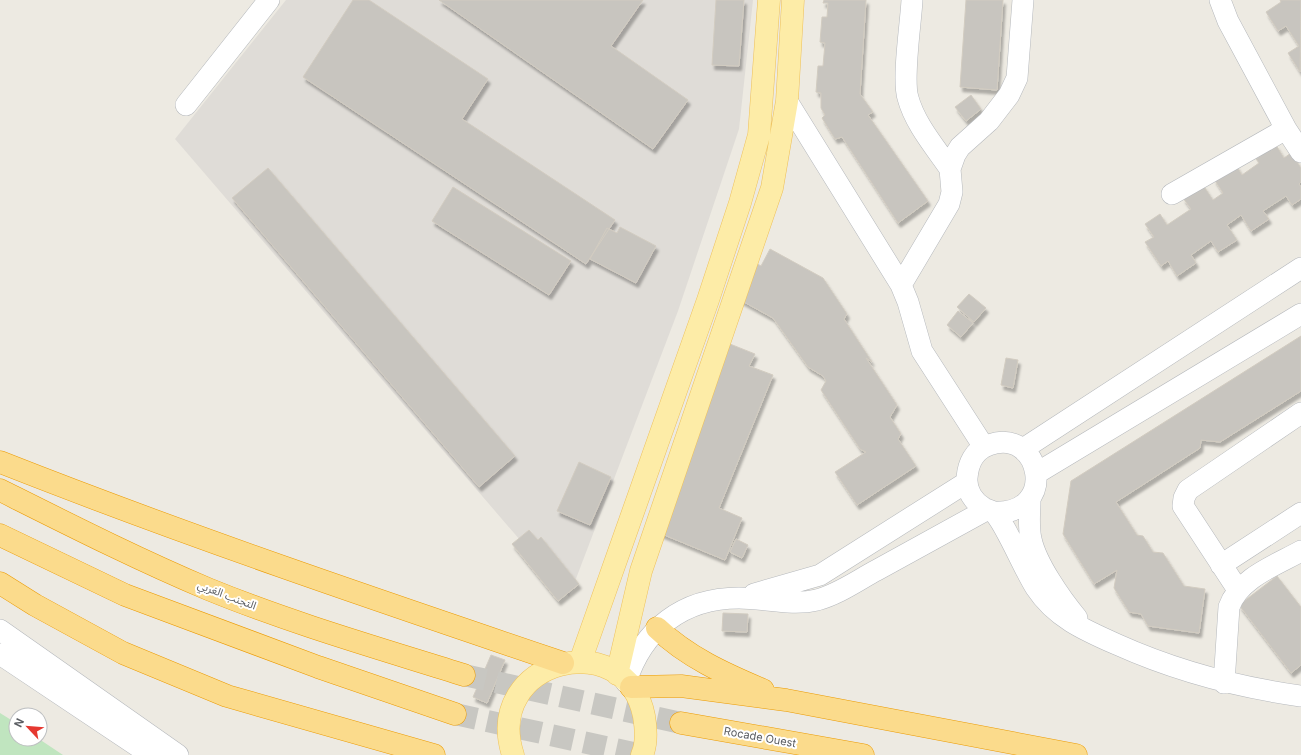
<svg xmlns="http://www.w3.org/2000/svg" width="1301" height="755" font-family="Inter,'Noto Sans Arabic',sans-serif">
<defs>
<filter id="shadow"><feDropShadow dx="2.5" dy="4.5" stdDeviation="1" flood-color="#0004"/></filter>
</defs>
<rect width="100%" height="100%" fill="#edeae2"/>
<!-- industrial -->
<path fill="#dfdcd7" d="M286,0H753L739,129L678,311L569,597L175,139Z"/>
<!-- green -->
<path fill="#c0e5bf" d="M0,713L16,723V739H39L63,755H0Z"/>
<!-- building -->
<path fill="#c8c5bf" stroke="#d2ccc1" filter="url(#shadow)" d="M353,0H369L488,79L462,119L615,220L586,264L303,77Z
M439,0H643L611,46L688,100L653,149Z
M716,0H744L739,66L712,65Z
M824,0H866L860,94L873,112L868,115L928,201L898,223L842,137L835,139L822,118L825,115L821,108V93L816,92L818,66H823L825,43L820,42L822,17H827L828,3H823Z
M966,0H1003L997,90L960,87Z
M1280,0H1301L1300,72L1288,53L1299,46L1286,26L1278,31L1266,12L1281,2Z
M971,95L981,109L966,121L955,107Z
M1276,145L1284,158L1291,153L1301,168V182L1299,184L1301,187V199L1292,205L1286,196L1263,211L1269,219L1251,231L1241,215L1227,225L1237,240L1218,252L1211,241L1191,255L1196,263L1177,276L1168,261L1161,266L1145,242L1154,237L1145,224L1160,214L1167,225L1191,209L1183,198L1203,185L1213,200L1223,193L1214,179L1236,165L1242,175L1259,163L1256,159Z
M268,168L515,456L479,487L232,198Z
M453,187L571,261L549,295L432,221Z
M620,227L656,246L636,283L590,259L607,228L617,233Z
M770,249L823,278L847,314L844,319L872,362L866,358L897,405L890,417L901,434L898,439L916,466L857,505L835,472L866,452L860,449L821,390L826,381L823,376L808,367L773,318L735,297L754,262L761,266Z
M969,294L986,308L974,322L957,307Z
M958,311L973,323L961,337L947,325Z
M1301,336V391L1220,442L1201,440L1200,448L1116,502L1137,535L1143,536L1153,552L1163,553L1184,586L1205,589L1199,633L1148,626L1141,614L1129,612L1114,588L1117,570L1094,584L1063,534L1071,481Z
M730,344L755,354L749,366L773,375L719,508L742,518L725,560L657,532Z
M1006,358L1018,360L1013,388L1001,385Z
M579,462L611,477L590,525L557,511Z
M529,530L538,540L541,537L579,584L558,601L512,544Z
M736,539L748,545L742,558L730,552Z
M1277,576L1301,607V665L1291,673L1239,605Z
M723,613L748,614L747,632L722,631Z
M491,655L505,660L487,703L473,697Z"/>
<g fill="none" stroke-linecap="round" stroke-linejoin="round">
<!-- highway-tunnel -->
<path stroke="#c8c7c2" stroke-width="22" stroke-dasharray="22 11" stroke-linecap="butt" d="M464,675L681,723
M455,714L642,755"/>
<defs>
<path id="minor" d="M912,0C911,22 902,79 908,98C915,124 935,147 950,169
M1220,0L1228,21L1286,129L1301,152
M787,101L901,285
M186,105L269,0
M1172,194L1286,129
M984,447L922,351L908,302L901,285L949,204L952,192L950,169L955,155L960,147L989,121L1009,95L1017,78L1023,0
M1023,449L1301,268
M1037,473L1301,314
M1030,499C1030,512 1028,526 1031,539C1036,563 1061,599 1077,618
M993,512C1060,516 1041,426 989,445C974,450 968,464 967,478C966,491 974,502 984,508C987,510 990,510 993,512C1004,520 1025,572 1036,588C1055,617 1084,630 1116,644C1176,671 1236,687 1301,696
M1221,565L1301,513
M1238,590L1183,506L1184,498L1188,490L1301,413
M754,594L820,575L967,482
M0,630L178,755
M0,654L151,755
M626,682C643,629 683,598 739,598C764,598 792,606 817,600C839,594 858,580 877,570C914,550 950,530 986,510
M1224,683L1229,607C1239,578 1276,565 1301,551"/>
<path id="major" d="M580,662L708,300L740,203L759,135L769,0
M617,674L641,571L772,188L787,101L793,0
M513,755C482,659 626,624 644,716C646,728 647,744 642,755"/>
<path id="highway" d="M0,462C185,535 374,599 563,663
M0,490C68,524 137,559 208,589C291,623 378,648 464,675
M0,535L125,595L318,667L455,714
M0,583L35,605L123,653L227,696L434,755
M657,628C687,657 725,674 763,690
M631,687L681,686L786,700L1076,755
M681,723L863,755"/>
</defs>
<!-- minor casing -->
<use href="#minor" stroke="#b5b8bc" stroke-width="22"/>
<!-- major casing -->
<use href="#major" stroke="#eec05a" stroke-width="23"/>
<!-- highway casing -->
<use href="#highway" stroke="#eb9b04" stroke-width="23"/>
<!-- minor -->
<use href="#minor" stroke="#fff" stroke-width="21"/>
<!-- major -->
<use href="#major" stroke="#fdeca7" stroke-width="22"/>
<!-- highway -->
<use href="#highway" stroke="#fbdb8c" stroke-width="22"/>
</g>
<g text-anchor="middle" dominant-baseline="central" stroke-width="4" stroke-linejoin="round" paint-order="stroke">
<!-- street labels -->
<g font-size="11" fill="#5b5e63" stroke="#fff">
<text transform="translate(227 595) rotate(21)">التجنب الغربي</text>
<text transform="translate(760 737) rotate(10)">Rocade Ouest</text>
</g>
</g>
<!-- north arrow -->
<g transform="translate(28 727) rotate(296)"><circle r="19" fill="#ffffff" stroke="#bdbfc1"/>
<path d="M0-3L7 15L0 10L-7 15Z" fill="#e63830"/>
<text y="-6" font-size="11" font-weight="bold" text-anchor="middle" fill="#5b5e63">N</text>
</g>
</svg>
